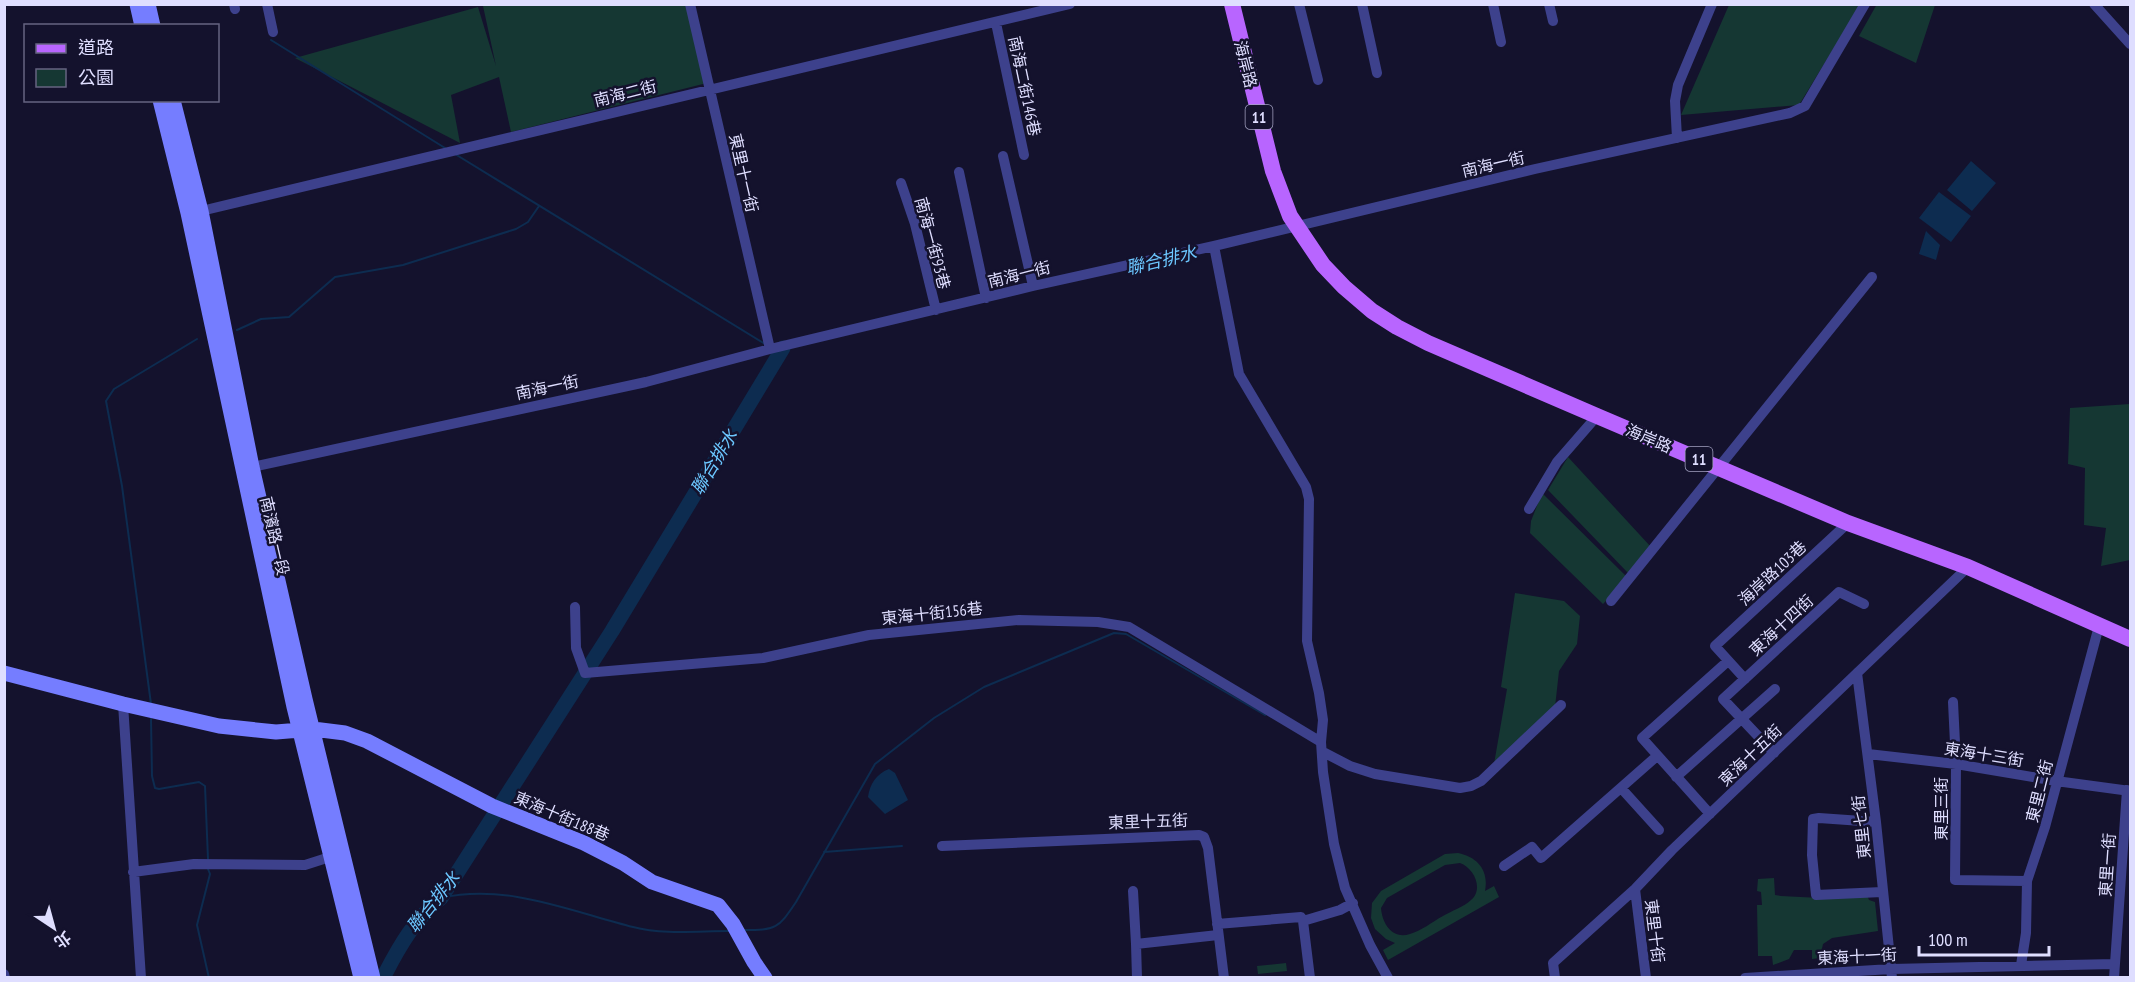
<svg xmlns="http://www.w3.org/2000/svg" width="2135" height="982" font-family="'PT Sans Narrow','Noto Sans TC',sans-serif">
<rect width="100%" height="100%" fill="#14122d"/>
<!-- green -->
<path fill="#153733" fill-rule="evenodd" d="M488,4L689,5L711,82L511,132L499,77L451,95L460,143L295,58L478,7L496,66L483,6Z
M1877,4L1935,5L1916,63L1859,36Z
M1729,5H1860L1799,105L1681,115Z
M2130,404V560L2101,566L2106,528L2084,525L2085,468L2068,464L2070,408Z
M1568,457L1651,547L1629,574L1548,490Z
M1542,493L1628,578L1603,604L1530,533L1531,521Z
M1515,593L1564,601L1580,616L1577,644L1559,671L1555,707L1494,764L1507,689L1501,687Z
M1458,853C1478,857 1489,871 1485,891L1494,886L1499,897L1388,960L1383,950L1395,943L1386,939L1375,929L1371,918L1372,903L1381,891L1445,854ZM1460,863C1474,868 1484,889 1471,900C1464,907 1451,911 1443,916C1432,922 1421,931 1410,934C1392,940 1382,923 1381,908L1387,898L1445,865Z
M1774,878L1775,895L1781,896L1820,898L1867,895L1869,900L1875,902L1878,931L1832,938L1823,944L1820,958L1812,959V950H1794L1789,959L1773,965L1772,956H1758L1757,905H1762L1761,892L1757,891L1758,879Z
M1286,963L1287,971L1258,974L1257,966Z"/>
<!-- water -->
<path fill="#0d2c50" d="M1971,161L1996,183L1972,211L1947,190Z
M1939,192L1971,216L1951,242L1919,218Z
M1926,231L1940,245L1936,260L1919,254Z
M889,769L895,773L908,800L885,814L868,797C870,784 876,774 889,769Z"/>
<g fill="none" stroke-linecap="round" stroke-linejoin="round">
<!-- stream -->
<path stroke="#0d2c50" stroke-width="2" d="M271,40L445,148
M455,154L765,344
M237,330L261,319L289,317L335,277L403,265L516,229L528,222L539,206
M151,704L122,486L106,401L114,389L197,339
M151,719L152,776L155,788L159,789L199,782L205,786L208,859
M824,852L902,846
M208,869L210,874L197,925L209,978
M441,898C506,883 570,911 633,927C663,935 698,931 729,931
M743,930C776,930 778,929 796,902L875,764L934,718L984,687L1114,633L1126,634L1265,715"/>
<!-- river -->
<path stroke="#0d2c50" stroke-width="15" d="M380,978L385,974C400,945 415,919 441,898L612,631L783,348"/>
<!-- street -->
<path stroke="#3d418c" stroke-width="10" d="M234,4L235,9
M267,4L273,32
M690,4L770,349
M1299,4L1318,80
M1362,4L1377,73
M1493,4L1501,42
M1549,4L1553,21
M2094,4L2130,44
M996,23L1024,155
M1677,138L1675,101L1678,85L1712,4
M1003,156L1033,286
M959,172L986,298
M901,183L915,224L936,310
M197,212L1070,4
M1214,246L1239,374L1306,487L1309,499L1307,641L1319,693L1323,720L1321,742L1323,772L1334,844L1345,888L1370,945L1388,978
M248,468L646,382L770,349L1033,286L1214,246L1535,169L1790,113L1805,106L1865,4
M1529,509L1557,462L1597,416
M1611,601L1872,277
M575,607L576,648L585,673L763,658L869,635L1019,620L1098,622L1129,627L1321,742
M1857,673L1876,822L1892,978
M1745,679L1715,646L1848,523
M1953,702L1956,764L1955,880L2027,881
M123,704L141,978
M1323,752L1350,766L1375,774L1460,788L1471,786L1481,781L1561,705
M1774,753L1723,699L1839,592L1864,604
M1868,754L1956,764L2056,781L2130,791
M1676,777L1775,689
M1621,788L1659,830
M1710,814L1642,738L1728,661
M1876,822L1819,818L1813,819L1812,855L1816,895L1882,892
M942,846L1199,835L1204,837L1208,848L1224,978
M1504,866L1532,847L1541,858L1657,756
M133,872L194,864L305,865L333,856
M1635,889L1646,978
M1133,891L1136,944L1218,935
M1303,921L1310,978
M1303,921L1340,910L1353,903
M1217,924L1301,917L1303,921
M1136,944L1137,978
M2021,965L2026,933L2027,881L2045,827L2099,626
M4,974L5,978
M1555,978L1553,963L1635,889L1672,850L1968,567
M1745,978L1891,969L2115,964
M2114,978L2127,790"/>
<!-- secondary -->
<path stroke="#757dff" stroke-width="15" d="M137,4L142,26
M148,4L153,26
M160,100L188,213L294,707L361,978
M173,100L201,211L252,467L305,699L373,978
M4,673L123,704L219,726L276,732L313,729L345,733L367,741L492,806L584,843L623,863L652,882L718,905L733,924L754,962L765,978"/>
<!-- primary -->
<path stroke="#b865ff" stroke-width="16" d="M1232,4L1273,171L1290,216L1323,265L1344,287L1372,311L1397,327L1428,343L1597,416L1848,523L1968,567L2130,639"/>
</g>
<g text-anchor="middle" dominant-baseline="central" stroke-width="5" stroke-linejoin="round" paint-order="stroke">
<!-- shield labels -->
<g fill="#14122d" stroke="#a2a1c0" stroke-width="1.5">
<rect x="1245.5" y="105" width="27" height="24" rx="4.5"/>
<rect x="1685.5" y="447" width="27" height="24" rx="4.5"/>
</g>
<g font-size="15" font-weight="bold" fill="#dfdeff">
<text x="1259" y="117">11</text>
<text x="1699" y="459">11</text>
</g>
<!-- street labels -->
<g font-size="16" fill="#dfdeff" stroke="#14122d">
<text transform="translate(1246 64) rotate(76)">海岸路</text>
<text transform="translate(1025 86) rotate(78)">南海二街146巷</text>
<text transform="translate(625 93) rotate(-14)">南海二街</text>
<text transform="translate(1493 164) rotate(-13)">南海一街</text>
<text transform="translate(744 173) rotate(77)">東里十一街</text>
<text transform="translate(933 243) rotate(75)">南海一街93巷</text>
<text transform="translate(1019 274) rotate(-14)">南海一街</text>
<text transform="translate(547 387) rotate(-12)">南海一街</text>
<text transform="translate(1649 438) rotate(23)">海岸路</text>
<text transform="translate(275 536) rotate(77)">南濱路一段</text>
<text transform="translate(1772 573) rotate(-43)">海岸路103巷</text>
<text transform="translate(932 613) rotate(-6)">東海十街156巷</text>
<text transform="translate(1781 625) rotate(-43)">東海十四街</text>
<text transform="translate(1984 754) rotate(9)">東海十三街</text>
<text transform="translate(1750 755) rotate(-44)">東海十五街</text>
<text transform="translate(2039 791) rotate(-76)">東里二街</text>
<text transform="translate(1941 809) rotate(-90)">東里三街</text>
<text transform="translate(562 816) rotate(23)">東海十街188巷</text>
<text transform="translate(1148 821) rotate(-2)">東里十五街</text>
<text transform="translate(1861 827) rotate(-96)">東里七街</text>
<text transform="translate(2107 865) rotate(-86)">東里一街</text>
<text transform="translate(1655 931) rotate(83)">東里十街</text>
<text transform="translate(1857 956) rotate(-3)">東海十一街</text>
</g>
<!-- water labels -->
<g font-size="18" font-style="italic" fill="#6cc7ff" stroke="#14122d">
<text transform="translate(1161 260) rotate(-13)">聯合排水</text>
<text transform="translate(714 462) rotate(-59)">聯合排水</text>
<text transform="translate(433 902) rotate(-51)">聯合排水</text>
</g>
</g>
<!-- border -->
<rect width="2135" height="982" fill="none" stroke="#dfdeff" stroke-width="12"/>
<!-- legend -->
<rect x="24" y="24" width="195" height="78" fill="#14122d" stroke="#656481" stroke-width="1.5"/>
<rect x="36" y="44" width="30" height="9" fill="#b865ff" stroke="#656481" stroke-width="1.5"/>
<text x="78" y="54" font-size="18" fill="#dfdeff">道路</text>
<rect x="36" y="69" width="30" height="18" fill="#153733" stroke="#656481" stroke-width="1.5"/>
<text x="78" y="84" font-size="18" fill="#dfdeff">公園</text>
<!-- north arrow -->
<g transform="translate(54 928) rotate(144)" stroke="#14122d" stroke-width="4.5" paint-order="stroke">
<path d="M0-4.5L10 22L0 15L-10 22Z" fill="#dfdeff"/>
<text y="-9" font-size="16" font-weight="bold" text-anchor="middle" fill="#dfdeff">北</text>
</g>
<!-- scale -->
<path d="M1919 946v9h130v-9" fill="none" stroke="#dfdeff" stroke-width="3"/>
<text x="1928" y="946" font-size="18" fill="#dfdeff" stroke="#14122d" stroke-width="4.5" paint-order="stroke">100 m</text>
</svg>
